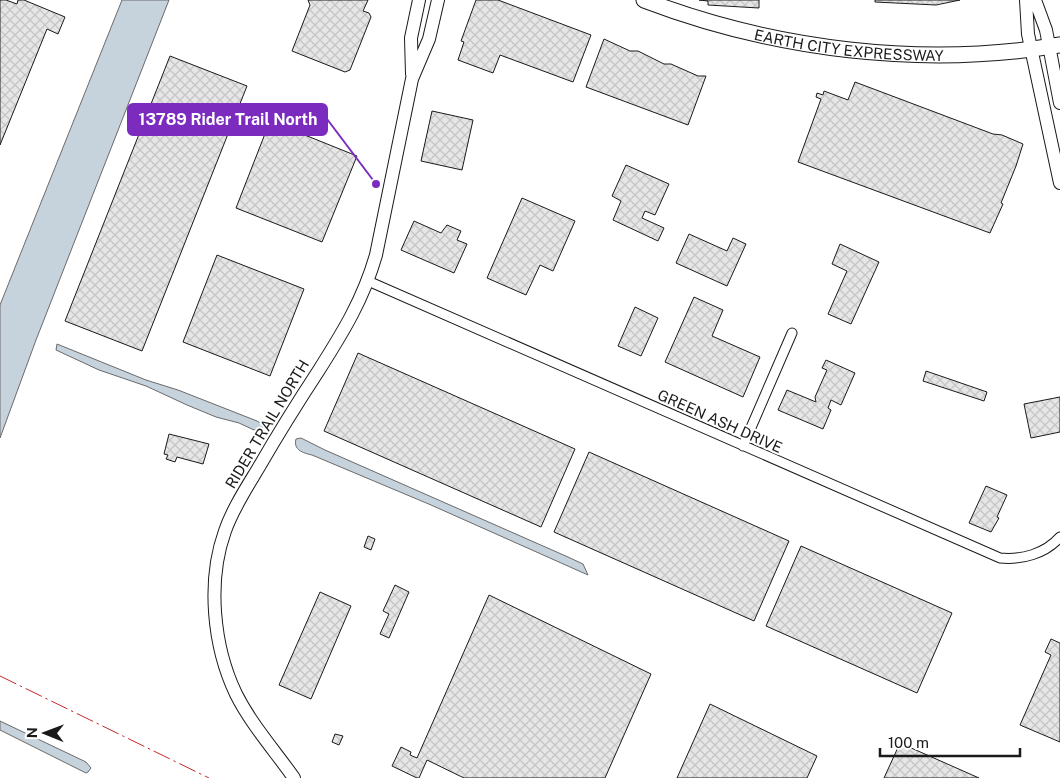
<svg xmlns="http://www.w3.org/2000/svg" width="1060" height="778" font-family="'Public Sans',sans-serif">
<defs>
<pattern id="building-cross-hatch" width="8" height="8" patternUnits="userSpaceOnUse" patternTransform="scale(1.25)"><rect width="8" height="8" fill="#e6e6e6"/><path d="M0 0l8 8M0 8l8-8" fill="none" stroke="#c5c5c5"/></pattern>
</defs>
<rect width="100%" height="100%" fill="#fff"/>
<!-- water -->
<path fill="#c6d2dc" stroke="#6a6a6a" d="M122,0H169L36,340L0,438V305Z
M57,344L146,380L178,390L257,421L262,424L263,427L254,430L239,423L216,417L187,405L146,386L99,370L56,350Z
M301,438L325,450L568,557L583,564L588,575L431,505L312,455C303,453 293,450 296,439Z
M0,721L86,762L91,768L88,772L86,773L0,730Z"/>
<!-- building -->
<path fill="url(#building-cross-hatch)" stroke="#1a1a1a" d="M0,0H6L17,4L18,0H24L65,17L58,34L47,29L0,145Z
M308,0H368L363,11L369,13L371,17L350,70L345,72L292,51L310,5Z
M476,0H498L591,35L573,82L500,55L493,73L458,60L464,42L461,41Z
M699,0H759V8L708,5V1Z
M875,0H960L936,5L875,2Z
M604,39L630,51H638L664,64H671L698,76H706L688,125L586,87Z
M170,56L247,86L142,351L65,321Z
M855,82L993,134L1002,135L1023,144L1016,166L1001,203L1003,204L990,233L798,162L821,99L816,97L817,93L823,95L824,91L848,100Z
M432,111L473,120L462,170L421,161Z
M270,121L357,156L322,242L236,208Z
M626,165L669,184L655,215L645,211L642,218L664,228L658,241L613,220L621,201L612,196Z
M522,198L575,221L553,271L540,265L526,295L487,278Z
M414,221L441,233L447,225L461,231L457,240L467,244L454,273L401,250Z
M689,234L727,251L733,238L746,244L727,286L676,263Z
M840,244L879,262L851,324L828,314L847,271L832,264Z
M217,255L304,289L270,376L183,342Z
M694,297L723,310L712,336L760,357L743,397L665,362Z
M635,307L658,318L641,356L618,346Z
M358,353L575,449L541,527L324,431Z
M826,360L855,373L841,405L831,400L828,408L831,410L823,429L778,410L787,390L816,402L815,397L827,370L822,368Z
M926,371L987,392L984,401L923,381Z
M1060,397V432L1031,438L1024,404Z
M169,434L209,444L203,464L177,457L175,462L166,459L168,455L164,454Z
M589,452L789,541L754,621L554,532Z
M986,486L1007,495L997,517L999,518L991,532L969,523Z
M368,536L375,539L371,550L364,547Z
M801,546L952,613L917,693L766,626Z
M395,585L409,592L389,638L380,634L389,614L383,611Z
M320,592L351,606L311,699L279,685Z
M489,595L651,674L605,778H464L427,760L419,778H417L392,766L401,747L411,752L410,755L417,758Z
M1051,639L1060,643V742L1020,725L1051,655L1045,652Z
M710,704L817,756L807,778H677Z
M335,734L343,736L339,745L332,742Z
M900,743L979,778H884Z"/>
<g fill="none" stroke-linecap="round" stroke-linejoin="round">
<defs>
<path id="street" d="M368,281L1000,558C1022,560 1045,554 1060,537
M743,446L792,333"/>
<path id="secondary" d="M1026,0L1028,34L1060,183
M1035,0L1046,30L1060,103
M412,74L411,38L419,0
M294,778C275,751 251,724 236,694C213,646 207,581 225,531C233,508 247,487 259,467C278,434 298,402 319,370C343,332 363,300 376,255L412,79L429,39L438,0"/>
<g id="highway">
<path id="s1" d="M644,0C775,50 922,68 1060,45"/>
</g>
</defs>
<!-- street casing -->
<use href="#street" stroke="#1a1a1a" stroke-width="11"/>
<!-- secondary casing -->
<use href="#secondary" stroke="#1a1a1a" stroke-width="14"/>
<!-- highway casing -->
<use href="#highway" stroke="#1a1a1a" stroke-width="17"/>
<!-- street -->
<use href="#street" stroke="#fff" stroke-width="9"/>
<!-- secondary -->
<use href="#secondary" stroke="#fff" stroke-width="12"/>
<!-- highway -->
<use href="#highway" stroke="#fff" stroke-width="15"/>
<!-- power -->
<path stroke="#c62828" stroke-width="1" stroke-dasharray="18 4 2.5 4" stroke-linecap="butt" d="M0,676L209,778"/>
</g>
<g text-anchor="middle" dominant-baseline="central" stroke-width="4" stroke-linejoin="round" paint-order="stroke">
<!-- street labels -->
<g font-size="15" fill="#1a1a1a" stroke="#fff">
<text stroke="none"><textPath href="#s1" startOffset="211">EARTH CITY EXPRESSWAY</textPath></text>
<text transform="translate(720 421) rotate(24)">GREEN ASH DRIVE</text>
<text transform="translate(267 424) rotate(-59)">RIDER TRAIL NORTH</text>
</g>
</g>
<!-- callouts -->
<path fill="none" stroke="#7b2cbf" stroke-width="2" d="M376 184L327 119"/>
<circle fill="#7b2cbf" stroke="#fff" stroke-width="2" cx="376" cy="184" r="5"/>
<rect fill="#7b2cbf" stroke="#7b2cbf" stroke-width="2" x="128" y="104" width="199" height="31" rx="5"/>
<g font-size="16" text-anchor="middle" font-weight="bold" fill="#fff">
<text x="228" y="125">13789 Rider Trail North</text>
</g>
<!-- north arrow -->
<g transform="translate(45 733) rotate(271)" stroke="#ffffff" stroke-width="4" paint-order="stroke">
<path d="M0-4L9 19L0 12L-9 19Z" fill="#1a1a1a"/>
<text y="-8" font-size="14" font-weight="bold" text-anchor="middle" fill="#1a1a1a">N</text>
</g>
<!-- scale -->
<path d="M880 748v8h140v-8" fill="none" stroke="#1a1a1a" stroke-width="2.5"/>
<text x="888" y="748" font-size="15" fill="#1a1a1a" stroke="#ffffff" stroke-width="4" paint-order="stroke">100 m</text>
</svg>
